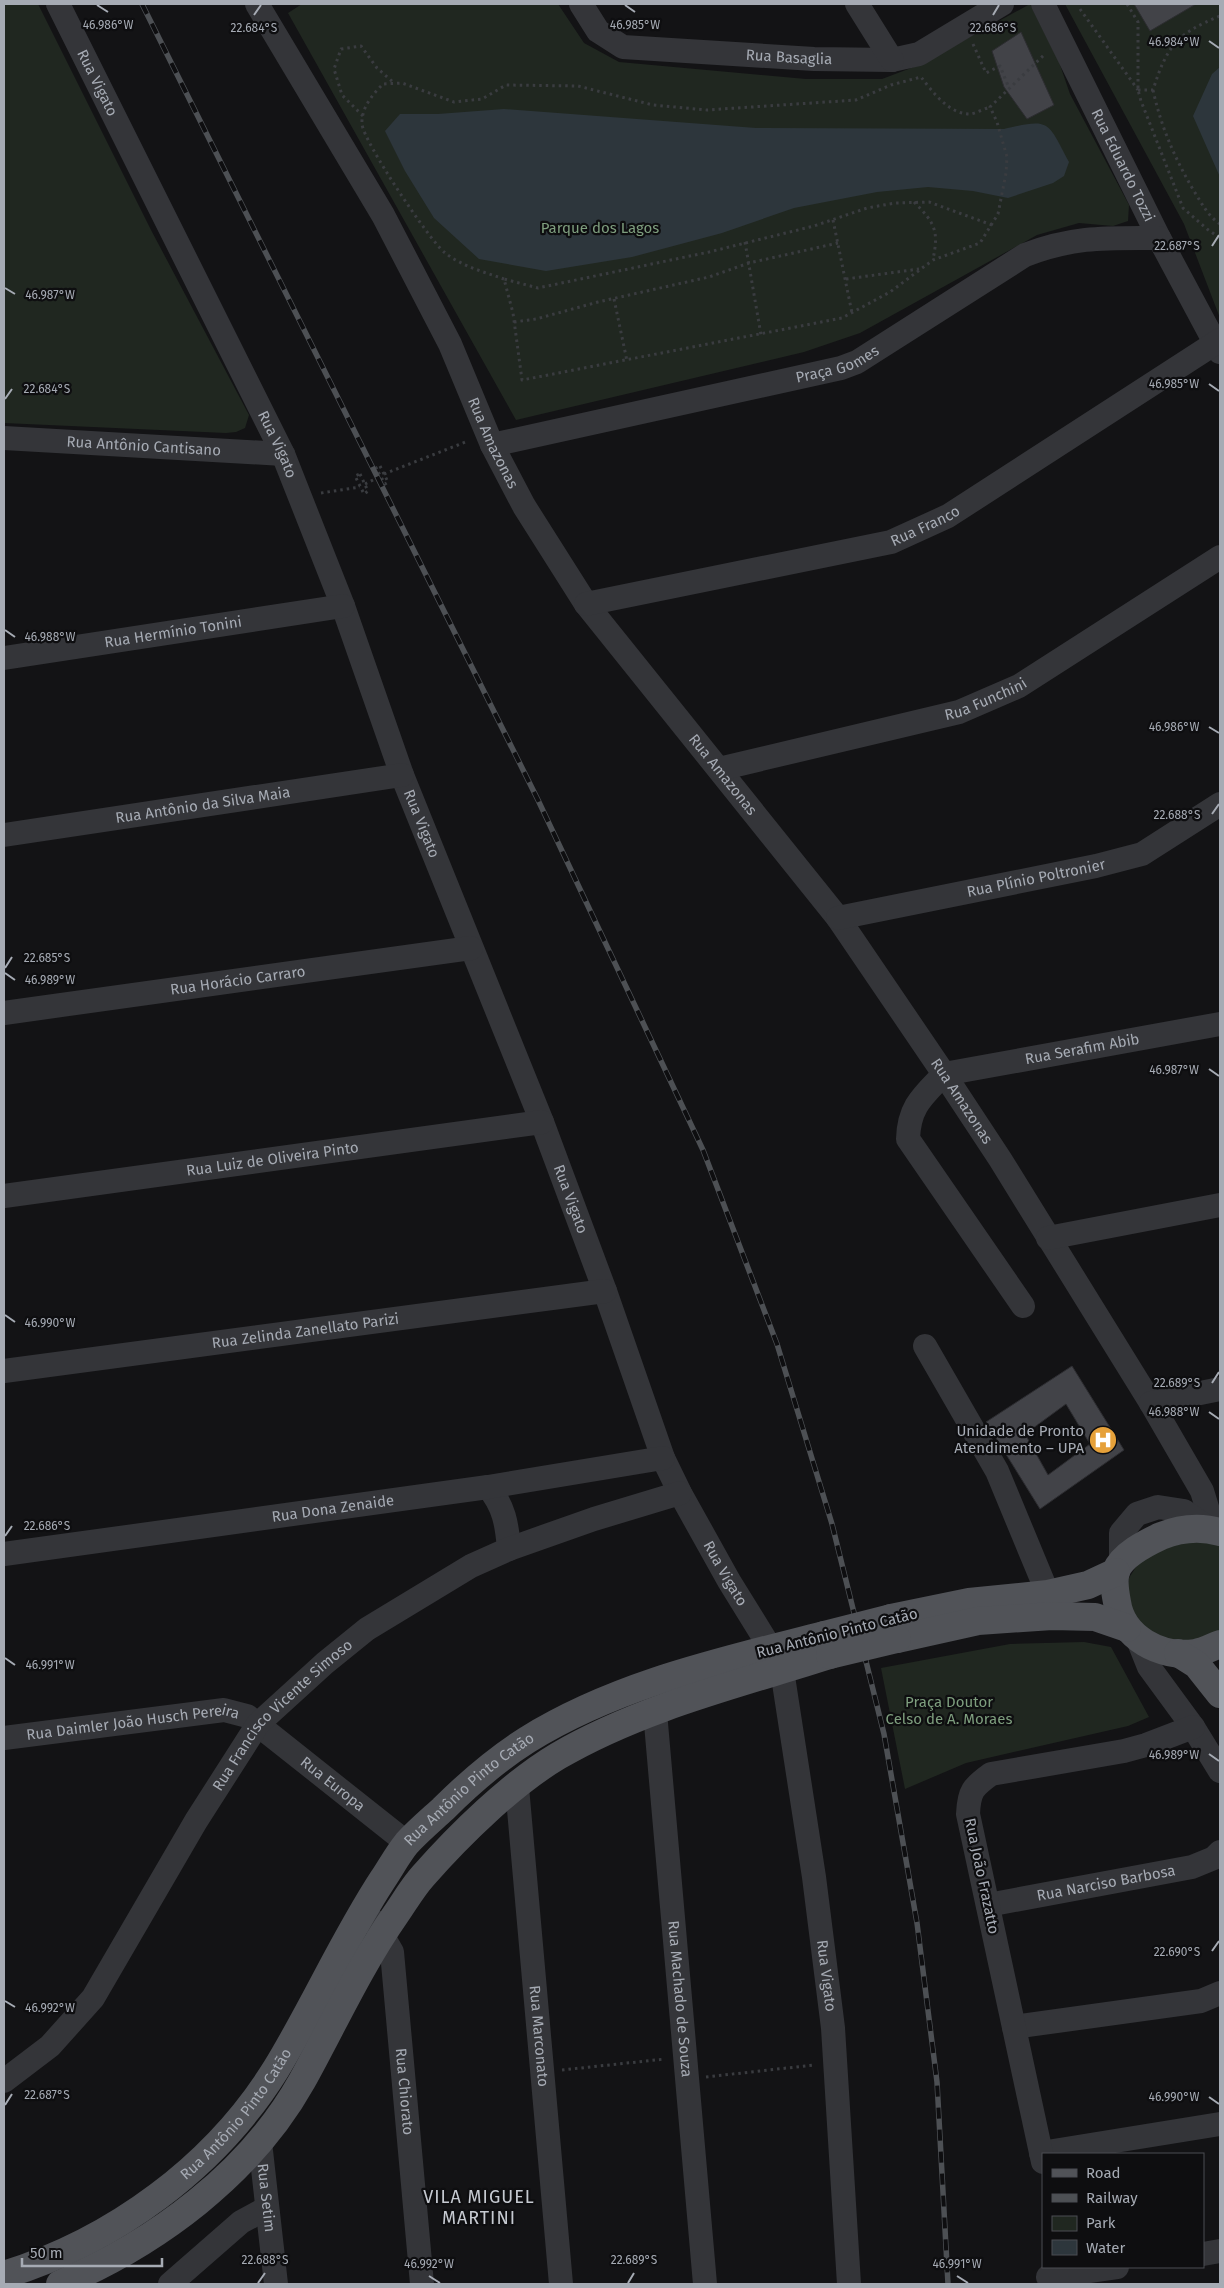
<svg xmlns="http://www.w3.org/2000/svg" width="1224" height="2288" font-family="'Fira Sans',sans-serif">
<rect width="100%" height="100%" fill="#131315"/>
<!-- green -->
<path fill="#202720" d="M4,4H38L151,230L249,415L245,428L236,432L226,433L4,423Z
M302,4H558L584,43L619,62L806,79H882L919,65L1030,4L1059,62L1070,94L1129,205L1128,221L1113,226L1079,223L1037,235L860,333L804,352L516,420L288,13Z
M1065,4H1220V318L1184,224Z
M1205,1539L1220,1546V1635L1176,1646L1142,1631L1126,1597L1129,1578L1141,1559L1159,1549Z
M1084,1642L1111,1647L1149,1717L1128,1726L966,1763L905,1789L881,1668L1010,1644Z"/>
<!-- water -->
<path fill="#2d363c" d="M1220,67V177L1193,116L1212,74Z
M504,109L756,128L1004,129C1051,118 1047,121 1069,162L1064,176L1053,183L1008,198L973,191L928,187L877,192L794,208L722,233L632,257L546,271L479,259L434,218L405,171L385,131L400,114H438Z"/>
<!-- building -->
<path fill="#424348" stroke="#2d2d31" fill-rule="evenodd" d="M1134,4H1196L1150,31Z
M1021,32L1054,105L1027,119L1004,87L992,51Z
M1072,1366L1124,1450L1040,1509L986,1422ZM1066,1404L1090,1444L1048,1475L1025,1434Z"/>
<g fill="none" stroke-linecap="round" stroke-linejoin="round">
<!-- path -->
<path stroke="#3a3c40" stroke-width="3" stroke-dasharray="2.5 4" stroke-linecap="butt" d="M1127,4L1138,22V90L1141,101L1183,208L1207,229L1220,238
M1080,9L1138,90
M973,44L986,73L1000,66L1009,88
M1138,90H1153C1167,46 1176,34 1220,16
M1153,90C1161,127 1175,159 1194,191C1202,204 1208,216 1220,224
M363,116L342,95L334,69L341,49L361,46L377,68L394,83
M914,202C935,223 939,231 933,259
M833,220L852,313
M992,225L929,202L895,203L867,208L814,226L709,252L538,288L504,279L513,313L522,380L842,318L890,292L933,260L980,243L998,214L1006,173L1007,157L997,122L990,107L1045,54
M745,242L761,335
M504,279C484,272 461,266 444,252C430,241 363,141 362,124C361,108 373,94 383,84L402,83L454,102L482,99L506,85L578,86L653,105L707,110L856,100L891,85L921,77C932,91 949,115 971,114C976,113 984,109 990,107
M846,279L919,269
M614,299L627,361
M514,322L536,319L598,302L709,277L749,263L838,243
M380,466L388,482L385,484L376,468Z
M360,474L368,491L364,494L355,476Z
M384,474L468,441
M365,484L379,477
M321,493L360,487
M562,2070L665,2059
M706,2077L814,2065"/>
<!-- minor -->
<g stroke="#343539" stroke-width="24">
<path id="s1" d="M58,4L283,454L343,606L402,775L542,1122L605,1291L663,1458L680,1493L729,1581L771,1649"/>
<path id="s2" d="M257,4L383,215L450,344L492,445L524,506L586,604L838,918L944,1074L1000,1159L1151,1403L1202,1491L1214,1530"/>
<path id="s3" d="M581,4L598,31L623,47L814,59L892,60L919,54L1002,4"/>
<path d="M857,4L892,60"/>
<path id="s4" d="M1043,4L1159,238L1220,352"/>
<path id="s5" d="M4,438L283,454"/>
<path id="s6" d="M492,445L841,368L857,362L1025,255C1074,236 1108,238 1159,238"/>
<path id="s7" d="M586,604L891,542L948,516L1220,340"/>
<path id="s8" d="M4,658L343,606"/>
<path id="s9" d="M719,769L959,712L1019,686L1220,557"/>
<path id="s10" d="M4,835L402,775"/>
<path id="s11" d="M838,918L1096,866L1142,854L1220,804"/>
<path id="s12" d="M4,1013L471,948"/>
<path id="s13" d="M4,1196L542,1122"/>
<path d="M1048,1238L1220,1205"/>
<path id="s14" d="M1023,1306L908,1139C909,1106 923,1096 944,1074L1220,1024"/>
<path d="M925,1346L997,1471L1048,1594"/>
<path id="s15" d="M4,1371L605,1291"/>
<path d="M1151,1403L1220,1389"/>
<path d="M488,1487C504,1506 507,1524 509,1549"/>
<path id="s16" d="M4,1554L488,1487L663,1458"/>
<path d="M1121,1563V1533L1137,1514L1158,1507L1184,1511L1208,1528"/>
<path d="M1137,1637L1149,1667L1193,1727L1220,1771"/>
<path id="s17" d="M782,1670L814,1877L833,2028L849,2284"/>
<path id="s18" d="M655,1712L705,2284"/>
<path id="s19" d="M4,1738L224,1710L247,1716L407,1843"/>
<path id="s20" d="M517,1787L561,2284"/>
<path id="s21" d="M988,1905L1192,1867L1214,1858L1220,1852"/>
<path id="s22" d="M374,1921L392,1952L422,2284"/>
<path d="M1014,2027L1201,2001L1220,1993"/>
<path id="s23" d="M4,2081L50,2046L93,1998L196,1821L258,1724L325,1663L367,1629L471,1566L509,1549L594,1519L680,1493"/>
<path id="s24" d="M260,2142L276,2284"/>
<path d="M1041,2153L1220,2124"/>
<path d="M1043,2162L968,1814C969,1791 973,1787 991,1774L1124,1751L1146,1745L1193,1727"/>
<path d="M1203,2254L1220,2251"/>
<path d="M1048,2277L1117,2267"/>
<path d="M170,2284L241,2222L267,2208"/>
</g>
<!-- major -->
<g stroke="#515358" stroke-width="28">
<path d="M1220,1532C1199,1526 1181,1528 1161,1536C1146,1543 1122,1555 1116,1571C1113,1581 1115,1592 1117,1602C1122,1638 1161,1658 1195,1653C1203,1652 1212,1647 1220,1644"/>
<path d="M891,1618L969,1602L1048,1594L1088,1585L1116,1572"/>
<path d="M897,1639L978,1621L1052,1616L1095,1617L1127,1628"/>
<path d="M1178,1653L1197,1665L1220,1694"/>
<path id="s25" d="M4,2275C114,2241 215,2167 276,2069C314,2007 343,1940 383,1879C391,1867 398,1854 407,1843C418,1831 431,1820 443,1809C468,1784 497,1759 527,1740C617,1684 723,1661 824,1635"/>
<path d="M60,2284C156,2243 250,2174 302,2081C333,2025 359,1967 396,1914C405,1901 413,1887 423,1876C459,1835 511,1784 558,1756C642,1707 739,1684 830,1655"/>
</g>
<defs>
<path id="rail" d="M142,4L538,800L703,1150L777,1344L832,1524L884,1734L917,1923L937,2082L948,2284"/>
</defs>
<!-- rail casing -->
<use href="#rail" stroke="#4d5054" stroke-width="5.5"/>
<!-- rail -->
<use href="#rail" stroke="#0e0e10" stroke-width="4" stroke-dasharray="11" stroke-linecap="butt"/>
<!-- major-bridge -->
<path stroke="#515358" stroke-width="28" d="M824,1635L891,1618
M830,1655L897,1639"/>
</g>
<!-- ticks -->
<path fill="none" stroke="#a6abb4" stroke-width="2" d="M97,5L108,12M625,5L635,12M254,15L261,5M993,15L999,5M1209,41L1219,48M1212,246L1219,235M5,288L15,294M1209,384L1219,391M5,399L12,389M5,630L15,637M1209,727L1219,733M1212,814L1219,804M5,968L12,957M5,973L15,980M1209,1069L1219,1076M5,1315L15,1322M1212,1383L1219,1372M1209,1412L1219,1419M5,1536L12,1526M5,1658L15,1665M1209,1754L1219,1761M1212,1951L1219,1941M5,2001L15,2007M1209,2097L1219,2104M5,2105L12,2094M429,2276L440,2283M957,2276L968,2283M258,2283L265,2273M628,2283L634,2273"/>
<!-- icons -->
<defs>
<symbol id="hospital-disc" viewBox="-11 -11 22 22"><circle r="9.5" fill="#e6a13a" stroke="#0e0e10"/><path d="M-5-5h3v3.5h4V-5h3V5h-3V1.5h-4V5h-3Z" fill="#fff"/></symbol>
</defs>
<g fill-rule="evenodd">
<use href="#hospital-disc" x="1087" y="1424" width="32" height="32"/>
</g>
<g text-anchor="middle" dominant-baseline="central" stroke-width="4.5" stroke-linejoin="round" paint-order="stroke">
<!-- street labels -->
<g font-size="15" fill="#a6abb4" stroke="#0e0e10">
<text stroke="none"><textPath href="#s3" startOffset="228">Rua Basaglia</textPath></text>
<text stroke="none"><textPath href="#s1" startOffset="88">Rua Vigato</textPath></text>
<text stroke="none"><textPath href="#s4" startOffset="180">Rua Eduardo Tozzi</textPath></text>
<text stroke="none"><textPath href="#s6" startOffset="355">Praça Gomes</textPath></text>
<text stroke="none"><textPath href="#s2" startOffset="499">Rua Amazonas</textPath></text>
<text stroke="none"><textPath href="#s1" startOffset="492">Rua Vigato</textPath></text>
<text stroke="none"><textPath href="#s5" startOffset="140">Rua Antônio Cantisano</textPath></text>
<text stroke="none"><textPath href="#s7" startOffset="349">Rua Franco</textPath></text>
<text stroke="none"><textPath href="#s8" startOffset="171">Rua Hermínio Tonini</textPath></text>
<text stroke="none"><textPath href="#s9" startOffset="276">Rua Funchini</textPath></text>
<text stroke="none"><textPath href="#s2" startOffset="904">Rua Amazonas</textPath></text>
<text stroke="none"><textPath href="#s10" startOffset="201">Rua Antônio da Silva Maia</textPath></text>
<text stroke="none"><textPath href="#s1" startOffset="898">Rua Vigato</textPath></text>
<text stroke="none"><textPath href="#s11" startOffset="202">Rua Plínio Poltronier</textPath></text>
<text stroke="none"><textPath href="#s12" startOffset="236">Rua Horácio Carraro</textPath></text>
<text stroke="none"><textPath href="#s14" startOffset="420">Rua Serafim Abib</textPath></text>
<text stroke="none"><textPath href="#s2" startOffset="1309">Rua Amazonas</textPath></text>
<text stroke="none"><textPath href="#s13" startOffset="271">Rua Luiz de Oliveira Pinto</textPath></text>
<text stroke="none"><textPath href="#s1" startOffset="1302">Rua Vigato</textPath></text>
<text stroke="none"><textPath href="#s15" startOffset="304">Rua Zelinda Zanellato Parizi</textPath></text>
<text stroke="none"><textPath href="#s16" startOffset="332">Rua Dona Zenaide</textPath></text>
<text stroke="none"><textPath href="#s1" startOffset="1708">Rua Vigato</textPath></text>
<text transform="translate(837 1633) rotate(-14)">Rua Antônio Pinto Catão</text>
<text stroke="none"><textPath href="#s23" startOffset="465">Rua Francisco Vicente Simoso</textPath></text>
<text stroke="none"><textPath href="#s19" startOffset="130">Rua Daimler João Husch Pereira</textPath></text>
<text stroke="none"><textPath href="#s19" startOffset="355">Rua Europa</textPath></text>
<text stroke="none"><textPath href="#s25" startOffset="692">Rua Antônio Pinto Catão</textPath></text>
<text transform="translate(982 1876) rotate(78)">Rua João Frazatto</text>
<text stroke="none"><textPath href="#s21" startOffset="120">Rua Narciso Barbosa</textPath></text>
<text stroke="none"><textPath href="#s17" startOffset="309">Rua Vigato</textPath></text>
<text stroke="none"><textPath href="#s18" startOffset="288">Rua Machado de Souza</textPath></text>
<text stroke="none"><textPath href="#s20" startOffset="250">Rua Marconato</textPath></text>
<text stroke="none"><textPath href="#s22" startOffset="176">Rua Chiorato</textPath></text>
<text stroke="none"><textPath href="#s25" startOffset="288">Rua Antônio Pinto Catão</textPath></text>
<text stroke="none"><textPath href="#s24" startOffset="56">Rua Setim</textPath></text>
</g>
<!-- park labels -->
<g font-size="15" fill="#7e9e7e" stroke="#0e0e10">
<text x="600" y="228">Parque dos Lagos</text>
<text x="949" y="1702">Praça Doutor<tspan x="949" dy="17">Celso de A. Moraes</tspan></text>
</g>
<!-- poi labels -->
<g font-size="15" fill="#a6abb4" stroke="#0e0e10" text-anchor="end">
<text x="1084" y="1431">Unidade de Pronto<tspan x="1084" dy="17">Atendimento – UPA</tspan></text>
</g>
<!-- quarter labels -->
<g font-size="18" letter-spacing="1" fill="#c6cad1" stroke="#0e0e10">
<text x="479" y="2197">VILA MIGUEL<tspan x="479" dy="21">MARTINI</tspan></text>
</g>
</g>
<g font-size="12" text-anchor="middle" fill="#a6abb4" stroke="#0e0e10" stroke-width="4.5" stroke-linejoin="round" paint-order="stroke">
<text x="108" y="29">46.986°W</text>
<text x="635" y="29">46.985°W</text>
<text x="254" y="32">22.684°S</text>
<text x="993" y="32">22.686°S</text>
<text x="1174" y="46">46.984°W</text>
<text x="1177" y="250">22.687°S</text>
<text x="50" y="299">46.987°W</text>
<text x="1174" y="388">46.985°W</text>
<text x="47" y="393">22.684°S</text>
<text x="50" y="641">46.988°W</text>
<text x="1174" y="731">46.986°W</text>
<text x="1177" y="819">22.688°S</text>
<text x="47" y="962">22.685°S</text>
<text x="50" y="984">46.989°W</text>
<text x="1174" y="1074">46.987°W</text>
<text x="50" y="1327">46.990°W</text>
<text x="1177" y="1387">22.689°S</text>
<text x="1174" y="1416">46.988°W</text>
<text x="47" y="1530">22.686°S</text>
<text x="50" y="1669">46.991°W</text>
<text x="1174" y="1759">46.989°W</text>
<text x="1177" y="1956">22.690°S</text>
<text x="50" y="2012">46.992°W</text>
<text x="47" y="2099">22.687°S</text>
<text x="1174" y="2101">46.990°W</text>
<text x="265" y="2264">22.688°S</text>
<text x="634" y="2264">22.689°S</text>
<text x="429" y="2268">46.992°W</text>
<text x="957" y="2268">46.991°W</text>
</g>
<!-- border -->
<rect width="1224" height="2288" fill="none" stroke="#a6abb4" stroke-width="10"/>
<!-- legend -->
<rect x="1042" y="2153" width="162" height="115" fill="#0e0e10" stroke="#4b4d52"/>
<rect x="1052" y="2169" width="25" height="8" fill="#515358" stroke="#4b4d52"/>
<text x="1086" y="2178" font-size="15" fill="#a6abb4">Road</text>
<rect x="1052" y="2194" width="25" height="8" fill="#4d5054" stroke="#4b4d52"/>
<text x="1086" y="2203" font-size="15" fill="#a6abb4">Railway</text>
<rect x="1052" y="2216" width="25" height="15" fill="#202720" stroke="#4b4d52"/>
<text x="1086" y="2228" font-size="15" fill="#a6abb4">Park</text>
<rect x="1052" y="2240" width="25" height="15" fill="#2d363c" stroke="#4b4d52"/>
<text x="1086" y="2253" font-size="15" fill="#a6abb4">Water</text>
<!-- scale -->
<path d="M22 2258v8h140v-8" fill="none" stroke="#a6abb4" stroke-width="2.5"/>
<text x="30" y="2258" font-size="15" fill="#a6abb4" stroke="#0e0e10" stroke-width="4" paint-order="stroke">50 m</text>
</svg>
